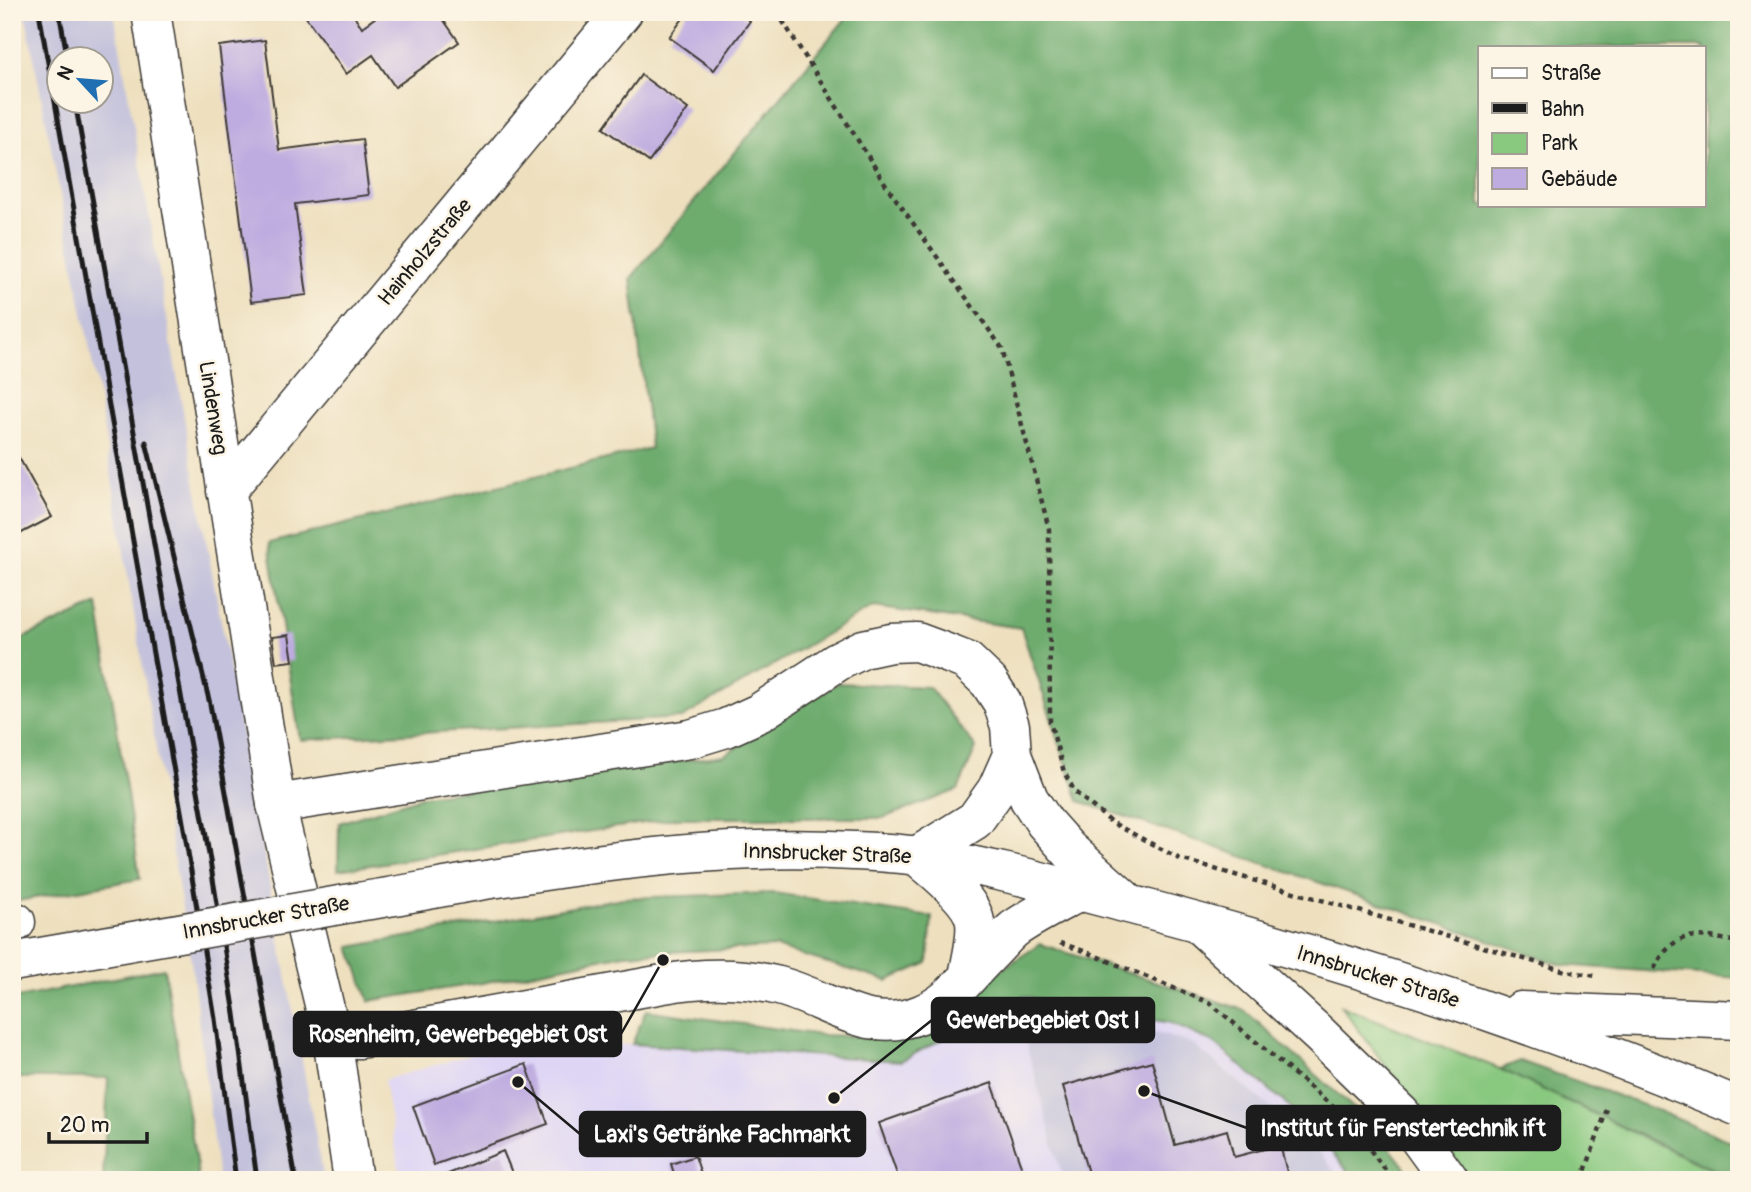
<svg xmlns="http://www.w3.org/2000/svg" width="1751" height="1192" font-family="Pangolin,sans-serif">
<rect width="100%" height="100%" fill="#fcf5e5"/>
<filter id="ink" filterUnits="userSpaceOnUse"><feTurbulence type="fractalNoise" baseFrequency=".0143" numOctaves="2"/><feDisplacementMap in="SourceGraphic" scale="14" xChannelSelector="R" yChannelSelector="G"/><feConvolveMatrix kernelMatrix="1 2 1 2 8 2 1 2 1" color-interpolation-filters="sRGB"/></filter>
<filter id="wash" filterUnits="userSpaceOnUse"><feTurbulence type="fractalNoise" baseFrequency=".00686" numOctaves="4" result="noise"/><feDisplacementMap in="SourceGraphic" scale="28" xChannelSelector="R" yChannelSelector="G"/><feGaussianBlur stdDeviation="1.57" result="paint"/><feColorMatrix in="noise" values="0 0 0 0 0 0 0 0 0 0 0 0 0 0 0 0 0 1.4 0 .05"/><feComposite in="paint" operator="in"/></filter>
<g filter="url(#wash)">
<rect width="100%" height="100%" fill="#eee0bf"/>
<!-- built -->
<path fill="#ded5f5" d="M1023,996L1171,1023L1214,1043L1302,1117L1355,1180H401L384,1080L496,1047L632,1044L901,1061Z"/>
<!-- industrial -->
<path fill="#c3c1db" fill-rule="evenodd" d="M25,12H114L193,469L324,1180H218L193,975L96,381ZM60,60H102V102H60Z
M1019,1017L1128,1025L1191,1043L1308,1138L1342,1180H1063Z"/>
<!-- green -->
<path fill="#88c87f" stroke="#52724e" stroke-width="2" d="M1341,1006L1500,1069L1733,1180H1471Z"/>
<!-- forest -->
<path fill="#6eac6e" stroke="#456445" stroke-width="2" fill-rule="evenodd" d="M851,12H1739V978L1562,965L1079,801L1021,628L873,607L682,718L300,740L269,543L651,448L631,278ZM1480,47H1704V205H1480Z
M98,604L140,879L12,902V643Z
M838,683L929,687L976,748L958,790L883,818H677L338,870L339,823L424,796L724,755Z
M774,893L932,917L928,963L887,981L775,947L625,954L482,983L369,1001L350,947L623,898Z
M1040,944L1244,1010L1370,1123L1415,1180H1355L1302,1117L1214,1043L1171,1023L1023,996L901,1061L632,1044L646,1010L820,1035L900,1037Z
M164,968L197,1167L198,1180H103L108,1078H12V999Z
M1520,1061L1649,1107L1739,1145V1180H1735L1500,1069Z"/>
<g id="blocks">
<!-- building -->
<path fill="#beace0" d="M313,12H351L362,27L383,12H438L459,42L395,87L373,55L346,74L306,17Z
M688,12H738L750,21L714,70L669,37Z
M265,40L279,150L362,139L369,195L295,204L307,295L251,302L219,46Z
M641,75L688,109L649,162L603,128Z
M12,445L52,517L12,538Z
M289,635L293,661L276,663L272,637Z
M1152,1061L1175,1145L1227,1130L1234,1157L1280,1145L1289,1180H1090L1063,1086Z
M526,1064L548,1124L434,1165L413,1106Z
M992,1083L1026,1180H899L879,1123Z
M503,1151L515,1180H434Z
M695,1156L703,1180H676L671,1164Z"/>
</g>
</g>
<g filter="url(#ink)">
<use href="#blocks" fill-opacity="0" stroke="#3c3934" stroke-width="2"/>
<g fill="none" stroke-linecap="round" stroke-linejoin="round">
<defs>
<path id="minor" d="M151,12L276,804L332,1038L353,1180
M226,491L623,12
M12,922H16"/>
<path id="major" d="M276,804L690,739L726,728L759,713L837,662L863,649L891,643L917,642L944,652L967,661L989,682L1002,702L1010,726L1012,755L1029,799L1045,823L1069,850L1126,901
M917,856C934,871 972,899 975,922C977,939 971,959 968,977
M917,856L975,820L997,789L1012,755
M357,902C406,895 455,884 505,877C620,859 737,844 854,851C875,852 897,853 918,856C996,867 1073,890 1148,909C1349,962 1548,1026 1739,1107
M1203,928L1320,1035L1401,1114L1449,1180
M1521,1011L1739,1020
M332,1038L359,1039L663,984C703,977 740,976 779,986C829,999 867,1036 921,1014C945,1004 953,993 970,975C979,964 990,954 999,944C1004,939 1009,933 1014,929C1032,916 1059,903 1079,892"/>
</defs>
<!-- minor casing -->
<use href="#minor" stroke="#3c3934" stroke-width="41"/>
<!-- major casing -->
<use href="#major" stroke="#3c3934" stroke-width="41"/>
<!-- path -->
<path stroke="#3c3934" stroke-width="4.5" stroke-dasharray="5 5" stroke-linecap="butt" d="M777,12L888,188L1002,348L1049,529L1050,722L1064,772L1075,792L1111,822L1180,859L1566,971L1596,976
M1060,943L1084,951L1210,1003L1345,1117L1393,1180
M1654,969C1677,926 1697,935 1739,942
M1582,1180L1607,1109"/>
<!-- minor -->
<use href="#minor" stroke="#fff" stroke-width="38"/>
<!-- major -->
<use href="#major" stroke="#fff" stroke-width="38"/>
<!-- rail -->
<path stroke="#1c1c1c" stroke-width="5" d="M39,12L184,828L215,1019L236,1180
M59,12L68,60
M75,102L205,830L235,1014L257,1180
M146,442L210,704L296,1180"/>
<defs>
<path id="major-bridge" d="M12,962L357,902"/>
</defs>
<!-- major-bridge casing -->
<use href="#major-bridge" stroke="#3c3934" stroke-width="41" stroke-linecap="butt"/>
<!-- major-bridge -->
<use href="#major-bridge" stroke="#fff" stroke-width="38"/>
</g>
</g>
<g text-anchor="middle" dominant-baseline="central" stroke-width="5" stroke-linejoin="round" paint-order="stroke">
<!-- street labels -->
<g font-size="21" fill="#1c1c1c" stroke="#fcf5e5">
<text transform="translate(425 252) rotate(-50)">Hainholzstraße</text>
<text transform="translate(213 408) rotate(81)">Lindenweg</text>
<text transform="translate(827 854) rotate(2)">Innsbrucker Straße</text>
<text transform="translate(266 918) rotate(-10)">Innsbrucker Straße</text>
<text transform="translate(1378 977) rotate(17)">Innsbrucker Straße</text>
</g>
</g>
<!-- callouts -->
<path fill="none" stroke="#1c1c1c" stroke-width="2.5" d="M834 1098L932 1020M663 960L621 1034M1144 1091L1247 1128M518 1082L580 1134"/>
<g fill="#1c1c1c" stroke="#fcf5e5" stroke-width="2.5">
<circle cx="834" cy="1098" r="7"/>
<circle cx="663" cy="960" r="7"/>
<circle cx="1144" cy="1091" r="7"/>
<circle cx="518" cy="1082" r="7"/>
</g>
<g fill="#1c1c1c" stroke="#1c1c1c" stroke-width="2.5">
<rect x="932" y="998" width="222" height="44" rx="7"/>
<rect x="294" y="1012" width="327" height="44" rx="7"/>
<rect x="1247" y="1106" width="313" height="44" rx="7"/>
<rect x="580" y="1112" width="285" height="44" rx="7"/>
</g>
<g font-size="23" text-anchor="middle" font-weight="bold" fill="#fff">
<text x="1043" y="1028">Gewerbegebiet Ost I</text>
<text x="458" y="1042">Rosenheim, Gewerbegebiet Ost</text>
<text x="1403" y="1136">Institut für Fenstertechnik ift</text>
<text x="722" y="1142">Laxi's Getränke Fachmarkt</text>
</g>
<!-- margin -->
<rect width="1751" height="1192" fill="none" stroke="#fcf5e5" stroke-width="42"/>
<!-- legend -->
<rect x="1478" y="46" width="228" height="161" fill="#fcf5e5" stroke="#a29e95" stroke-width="2"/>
<rect x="1492" y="68" width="35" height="10" fill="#ffffff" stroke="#a29e95" stroke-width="2"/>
<text x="1541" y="80" font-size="21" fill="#1c1c1c">Straße</text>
<rect x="1492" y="103" width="35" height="10" fill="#1c1c1c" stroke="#a29e95" stroke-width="2"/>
<text x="1541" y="116" font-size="21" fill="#1c1c1c">Bahn</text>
<rect x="1492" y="133" width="35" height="21" fill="#88c87f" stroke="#a29e95" stroke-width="2"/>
<text x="1541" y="150" font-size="21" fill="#1c1c1c">Park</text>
<rect x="1492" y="168" width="35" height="21" fill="#beace0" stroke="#a29e95" stroke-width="2"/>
<text x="1541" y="186" font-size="21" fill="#1c1c1c">Gebäude</text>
<!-- north arrow -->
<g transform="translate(80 80) rotate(296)"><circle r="33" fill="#fcf5e5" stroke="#a29e95" stroke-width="2"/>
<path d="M0-5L12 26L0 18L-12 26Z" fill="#1f6fb2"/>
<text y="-10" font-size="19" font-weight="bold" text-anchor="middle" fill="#1c1c1c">N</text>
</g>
<!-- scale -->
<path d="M49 1132v10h98v-10" fill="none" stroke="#1c1c1c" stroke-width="3.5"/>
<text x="60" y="1132" font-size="21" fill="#1c1c1c" stroke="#fcf5e5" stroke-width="5" paint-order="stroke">20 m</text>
</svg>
